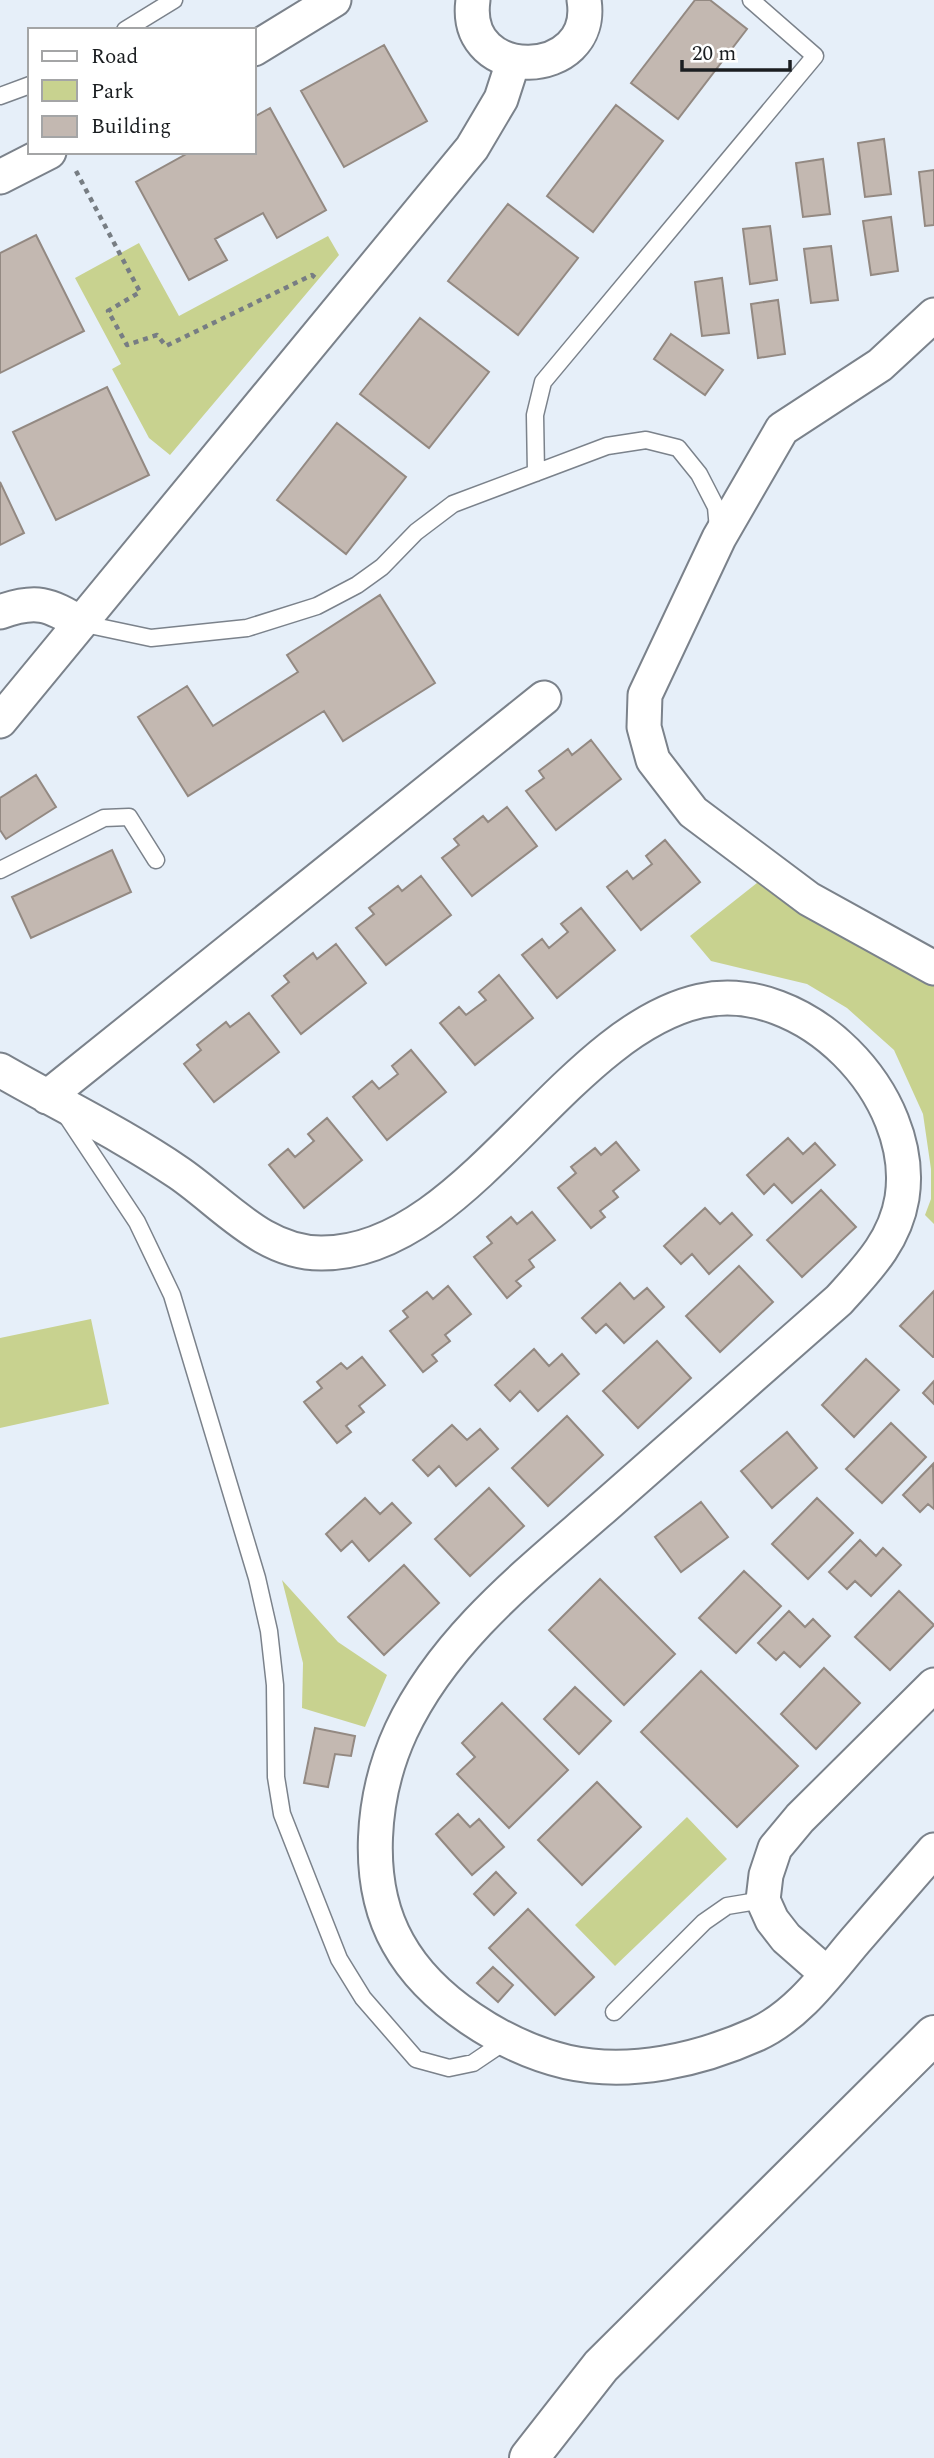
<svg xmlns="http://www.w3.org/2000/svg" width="934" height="2458" font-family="Spectral,serif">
<rect width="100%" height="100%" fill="#e6eff9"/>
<!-- green -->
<path fill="#c8d28f" d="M328,236L339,255L170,455L149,438L112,369L121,364L75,278L139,243L179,316Z
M762,879L934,986V1224L925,1215L931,1199V1169L923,1114L894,1050L847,1008L807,984L711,961L690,936Z
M91,1319L109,1404L0,1428V1338Z
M282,1580L338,1642L387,1675L365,1727L302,1708L303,1663Z
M687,1817L727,1859L615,1966L575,1925Z"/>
<!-- building -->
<path fill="#c3b8b1" stroke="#938982" stroke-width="2" d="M695,0H710L747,29L678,119L631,83Z
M384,45L427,121L344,167L301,91Z
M616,105L663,141L593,232L547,196Z
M270,108L326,210L277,238L263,213L215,239L227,260L189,280L136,182L190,152H254V117Z
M884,139L891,194L865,197L858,143Z
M823,159L830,214L803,217L796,163Z
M934,170V225L925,226L919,172Z
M508,204L578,258L518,335L448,281Z
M891,217L898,271L871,275L863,221Z
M770,226L777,280L750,284L743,229Z
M36,235L84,331L0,373V253Z
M831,246L838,300L811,303L804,249Z
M722,278L729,333L702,336L695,282Z
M778,300L785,354L758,358L751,304Z
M420,318L489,372L429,448L360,394Z
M671,334L723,370L705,395L654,359Z
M107,387L149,475L56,520L13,432Z
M337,423L406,477L346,554L277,500Z
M0,482L24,533L0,545Z
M380,595L435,683L343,741L324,711L188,796L138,717L187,686L213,726L298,672L287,655Z
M591,740L621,779L556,830L526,791L544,778L539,771L568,749L572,755Z
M36,775L56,807L6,839L0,830V798Z
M507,807L537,846L472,896L442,858L459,845L454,839L483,816L488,822Z
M665,840L700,882L641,930L607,887L627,871L633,879L652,864L646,856Z
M112,850L131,892L31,938L12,897Z
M421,876L451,915L386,965L356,928L374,914L369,908L398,886L402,891Z
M581,908L615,950L557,998L522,955L542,939L549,948L568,932L561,924Z
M336,944L366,983L301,1034L272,996L289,982L284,976L313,953L317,959Z
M499,975L533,1018L475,1065L440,1023L459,1007L466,1015L486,1000L479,992Z
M249,1013L279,1052L214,1102L184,1064L201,1050L197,1045L226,1022L230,1027Z
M411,1050L446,1092L387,1140L353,1097L372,1081L379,1089L398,1074L392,1066Z
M327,1118L362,1160L304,1208L269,1165L288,1149L295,1157L314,1141L308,1134Z
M788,1138L803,1154L815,1143L835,1165L792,1203L774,1184L764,1194L747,1175Z
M616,1142L639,1170L613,1191L618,1197L600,1211L605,1217L591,1228L558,1188L576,1173L571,1167L595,1148L601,1155Z
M821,1190L856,1227L802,1277L767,1240Z
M705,1208L720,1224L732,1213L752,1235L709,1274L692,1254L681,1264L664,1246Z
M532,1212L555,1240L529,1260L534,1267L516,1281L521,1286L507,1298L474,1257L492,1243L487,1237L511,1217L517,1224Z
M739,1266L773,1302L720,1352L686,1316Z
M620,1283L634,1299L647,1288L664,1307L624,1343L606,1324L596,1333L582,1318Z
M448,1286L471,1314L445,1335L450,1341L432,1355L437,1361L423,1372L390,1331L408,1317L403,1311L427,1292L433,1299Z
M934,1291V1357H933L900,1326Z
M657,1341L691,1378L638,1428L603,1391Z
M534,1349L549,1366L562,1354L579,1374L538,1411L520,1391L510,1401L495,1385Z
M362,1357L385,1385L359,1406L364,1412L346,1426L351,1432L337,1443L304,1402L322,1388L317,1382L341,1363L347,1369Z
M866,1359L899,1390L854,1437L822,1405Z
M934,1381V1404L923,1393Z
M567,1416L603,1455L548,1506L512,1468Z
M891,1423L926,1457L882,1503L846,1469Z
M452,1425L467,1440L480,1429L498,1449L456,1486L439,1466L428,1476L413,1460Z
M787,1432L817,1468L772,1508L741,1471Z
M933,1464L934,1509L928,1504L920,1512L903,1495Z
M489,1488L524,1526L470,1576L435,1539Z
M365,1498L380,1514L392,1503L411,1523L369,1561L352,1541L341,1551L326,1534Z
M817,1498L853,1533L808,1579L772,1544Z
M701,1502L728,1537L681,1572L655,1537Z
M860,1540L876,1556L883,1548L901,1565L871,1596L855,1581L847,1589L829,1572Z
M404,1565L439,1603L384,1655L348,1617Z
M744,1571L781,1606L736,1653L699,1618Z
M600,1579L675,1654L624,1705L549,1630Z
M899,1591L934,1625L890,1670L855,1637Z
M789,1611L805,1627L813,1619L830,1636L800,1667L784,1652L776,1660L758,1643Z
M824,1668L860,1703L816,1749L781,1714Z
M701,1671L798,1766L737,1827L641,1732Z
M575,1687L611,1721L579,1754L544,1719Z
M502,1703L568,1770L509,1828L457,1774L475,1757L462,1743Z
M315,1728L355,1736L351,1756L335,1754L328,1787L304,1783Z
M597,1782L641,1827L582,1885L538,1840Z
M458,1814L470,1827L479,1819L504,1847L472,1875L436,1834Z
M496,1872L516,1893L494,1915L474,1894Z
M528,1909L594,1977L555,2015L489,1948Z
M493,1967L513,1985L498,2002L477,1983Z"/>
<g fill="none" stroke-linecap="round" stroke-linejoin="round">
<defs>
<path id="lane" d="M125,30L174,0
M0,96L30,85
M536,473L535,415L543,382L815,56L751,0
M80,623L151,638L247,628L317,606L357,585L382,567L416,532L453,504L607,446L646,440L678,448L699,474L716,507L718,529
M0,870L104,818L129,817L156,860
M66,1115L137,1222L172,1295L257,1578L269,1631L275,1685L276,1777L282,1814L339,1959L363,1998L416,2059L449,2068L473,2063L507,2040
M614,2012L704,1922L727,1906L763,1900"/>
<path id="street" d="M473,0C461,85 597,81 584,0
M254,49L334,0
M0,177L49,152
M934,315L880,365L782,429L719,538L645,695L644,727L653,760L693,812L809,899L934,968
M0,612C36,599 49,604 80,623
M0,721L472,148L501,99L513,62
M0,1070C59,1104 122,1134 179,1173C224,1204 263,1253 321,1253C466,1254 563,1032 700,1001C804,978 918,1095 902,1198C895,1241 867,1269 839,1300C763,1367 688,1433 612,1500C534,1569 446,1635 401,1731C372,1794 363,1881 398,1943C430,2001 504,2047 567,2062C630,2076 699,2060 757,2034C798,2015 827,1974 855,1941C881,1911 908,1880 934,1850
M47,1097L544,698
M827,1974L786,1938L772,1920L763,1900L766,1875L775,1848L800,1818L934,1685"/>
<path id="secondary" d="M529,2458L601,2366L934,2035"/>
</defs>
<!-- lane casing -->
<use href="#lane" stroke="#7b828b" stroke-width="19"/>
<!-- street casing -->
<use href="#street" stroke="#7b828b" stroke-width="37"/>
<!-- secondary casing -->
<use href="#secondary" stroke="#7b828b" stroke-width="42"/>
<!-- path -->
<path stroke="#777d83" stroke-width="4.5" stroke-dasharray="5 5" stroke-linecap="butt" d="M76,171L140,292L108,311L127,345L157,335L166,346L312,275L318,280"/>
<!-- lane -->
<use href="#lane" stroke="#fff" stroke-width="16"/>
<!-- street -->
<use href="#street" stroke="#fff" stroke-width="33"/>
<!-- secondary -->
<use href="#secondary" stroke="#fff" stroke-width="38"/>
</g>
<!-- legend -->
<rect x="28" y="28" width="228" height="126" fill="#ffffff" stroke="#a4a5a6" stroke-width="2"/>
<rect x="42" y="51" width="35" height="10" fill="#ffffff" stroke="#a4a5a6" stroke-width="2"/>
<text x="91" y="63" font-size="21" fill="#1b1e21">Road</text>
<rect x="42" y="80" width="35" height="21" fill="#c8d28f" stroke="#a4a5a6" stroke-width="2"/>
<text x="91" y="98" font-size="21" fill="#1b1e21">Park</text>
<rect x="42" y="116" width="35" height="21" fill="#c3b8b1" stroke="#a4a5a6" stroke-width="2"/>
<text x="91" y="133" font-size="21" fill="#1b1e21">Building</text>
<!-- scale -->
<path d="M682 60v10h108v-10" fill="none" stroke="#1b1e21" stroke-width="3.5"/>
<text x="692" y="60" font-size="21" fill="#1b1e21" stroke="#ffffff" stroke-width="5" paint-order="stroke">20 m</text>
</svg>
